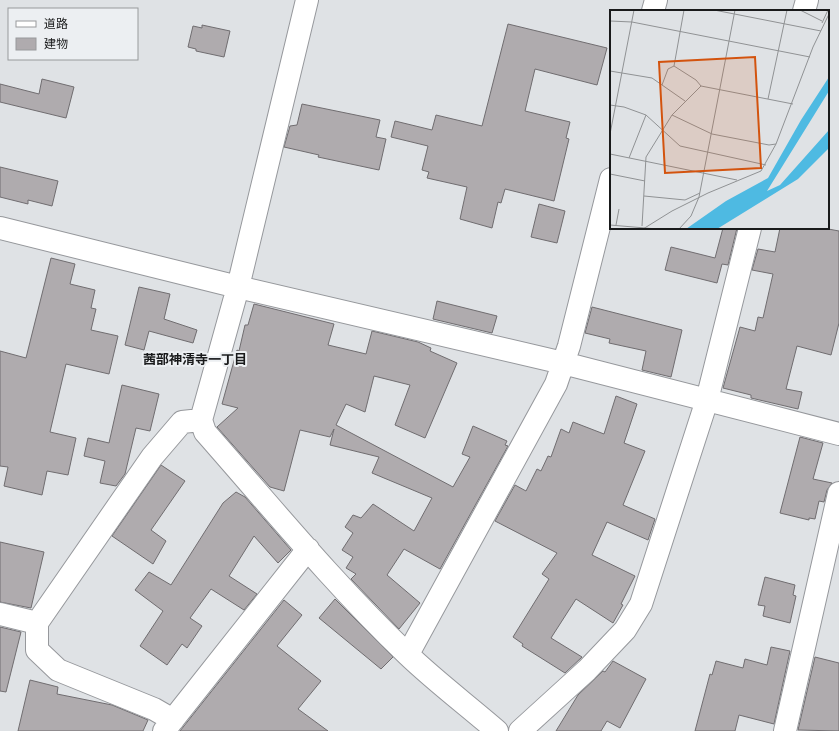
<svg xmlns="http://www.w3.org/2000/svg" width="839" height="731" font-family="'Nunito Sans','Noto Sans JP',sans-serif">
<rect width="100%" height="100%" fill="#dfe2e5"/>
<!-- building -->
<path fill="#afabae" stroke="#706d70" d="M508,24L607,48L597,85L535,69L525,111L570,122L566,138L569,139L554,201L505,189L501,203L498,202L492,228L460,219L467,187L427,178L429,172L422,170L428,146L391,137L395,121L432,130L436,115L482,126Z
M202,25L230,31L224,57L196,51V49L188,47L193,26L202,28Z
M42,79L74,87L66,118L0,102V84L39,94Z
M302,104L380,120L376,137L386,139L379,170L318,157L319,155L284,147L290,126L297,125Z
M0,167L58,181L52,206L28,200V204L0,197Z
M539,204L565,211L557,243L531,237Z
M723,228H737L728,265L722,264L717,283L665,270L671,247L715,258Z
M780,228H823L839,231V323L831,355L797,346L786,389L802,392L798,409L751,398V395L723,388L740,327L755,331L758,317L763,318L773,274L752,270L758,249L775,252Z
M51,258L75,264L70,284L95,290L91,308L96,309L91,330L118,336L109,374L66,364L50,432L76,438L68,475L47,471L42,495L4,486L8,467L0,466V351L26,358Z
M139,287L170,294L164,319L197,330L193,343L149,331L144,350L125,345Z
M437,301L497,316L492,333L433,319Z
M254,304L334,324L328,345L366,354L372,331L418,342L431,348L430,351L457,363L425,438L395,425L410,385L374,376L365,412L346,404L336,425L453,487L470,457L462,454L473,426L507,441L505,445L508,446L440,569L404,549L387,575L420,603L399,629L351,579L356,574L346,568L353,557L342,550L353,533L345,527L353,515L361,518L373,504L414,531L432,498L372,473L379,457L330,445L334,429L330,437L300,430L284,491L270,487L217,427L238,408L222,404L237,350L239,351L245,325H248Z
M592,307L682,330L671,377L642,370L646,351L609,343L610,339L585,333Z
M122,385L159,394L150,431L136,428L125,474L116,486L100,483L105,461L84,456L88,438L109,443Z
M616,396L637,404L624,443L645,451L623,505L655,519L648,540L607,522L592,555L635,576L621,604L623,605L613,623L576,599L551,638L582,657L565,673L522,646L523,644L513,637L549,579L542,574L557,553L495,521L515,485L526,491L537,469L541,471L548,456L551,457L561,429L569,433L573,422L604,434Z
M800,437L823,443L813,479L832,483L827,490L824,502L819,501L815,519L809,518V520L780,513Z
M161,465L185,481L151,530L166,541L153,564L112,536Z
M236,492L245,497L291,550L278,563L254,536L229,576L257,594L244,610L211,589L190,618L202,626L187,648L182,644L167,665L140,646L163,611L135,590L149,572L171,585L223,503Z
M0,542L44,552L31,608L0,602Z
M765,577L795,585L793,595L796,596L790,623L763,616L765,606L758,605Z
M335,599L393,657L381,669L319,618Z
M284,600L302,615L277,646L321,681L298,709L328,731H180Z
M0,627L21,632L6,692L0,691Z
M771,647L790,651L774,724L739,715L735,731H695L710,674L712,675L716,661L743,668L745,659L767,665Z
M815,657L839,663V731L798,730Z
M613,661L646,679L620,728L607,721L601,731H556L578,695L603,671L605,672Z
M30,680L58,687L57,694L112,705L148,720L143,731H18Z"/>
<g fill="none" stroke-linecap="round" stroke-linejoin="round">
<defs>
<path id="minor" d="M653,11L656,0
M804,11L807,0
M0,228L238,287L563,363L839,434
M201,420L205,432C271,507 335,585 407,654C435,681 467,705 497,731
M0,614L37,623
M408,654L556,384L569,346L611,179
M173,720L154,709L58,670L37,650V623L152,457L182,422L201,420L238,287L307,0
M164,731L308,549
M520,731L587,670L625,630L641,604L707,400L750,228
M785,731L839,493"/>
</defs>
<!-- minor casing -->
<use href="#minor" stroke="#96989c" stroke-width="24"/>
<!-- minor -->
<use href="#minor" stroke="#fff" stroke-width="22"/>
</g>
<g text-anchor="middle" dominant-baseline="central" stroke-width="4" stroke-linejoin="round" paint-order="stroke">
<!-- neighbourhood labels -->
<g font-size="13" font-weight="bold" fill="#191a1b" stroke="#eceff2">
<text x="195" y="360">茜部神清寺一丁目</text>
</g>
</g>
<!-- overview -->
<g transform="translate(610 10)">
<rect width="219" height="219" fill="#dfe2e5"/>
<path d="M219,67V81L157,181L170,175L219,120V138L188,169L107,219H76L116,191L158,168L191,110Z" fill="#4ebae2"/>
<path fill="none" stroke="#909294" stroke-width="1" d="M104,0L211,21M190,0L212,11M0,11L22,12L200,47M212,13L218,0M64,56L86,70L91,76L183,94M64,56L74,0M0,61L42,68L75,91M52,75L58,59L64,56M158,89L177,0M0,95L14,97L36,105L70,136L156,155M62,105L102,124L159,135L166,134M0,124L24,0M0,144L127,170M19,148L36,105M0,164L35,171M34,186L75,190L90,183M0,215L47,219M6,215L9,199M32,216L36,147L62,105L91,76M33,219L62,201L98,183L151,161L166,134L203,37L219,4M69,219L81,206L89,187L125,0"/>
<path fill="#d3530e" fill-opacity="0.15" stroke="#d3530e" stroke-width="2" d="M145,47L151,158L55,163L49,52Z"/>
<rect width="219" height="219" fill="none" stroke="#191a1b" stroke-width="2"/>
</g>
<!-- legend -->
<rect x="8" y="8" width="130" height="52" fill="#eceff2" stroke="#989a9c"/>
<rect x="16" y="21" width="20" height="6" fill="#ffffff" stroke="#989a9c"/>
<text x="44" y="28" font-size="12" fill="#191a1b">道路</text>
<rect x="16" y="38" width="20" height="12" fill="#afabae" stroke="#989a9c"/>
<text x="44" y="48" font-size="12" fill="#191a1b">建物</text>
</svg>
